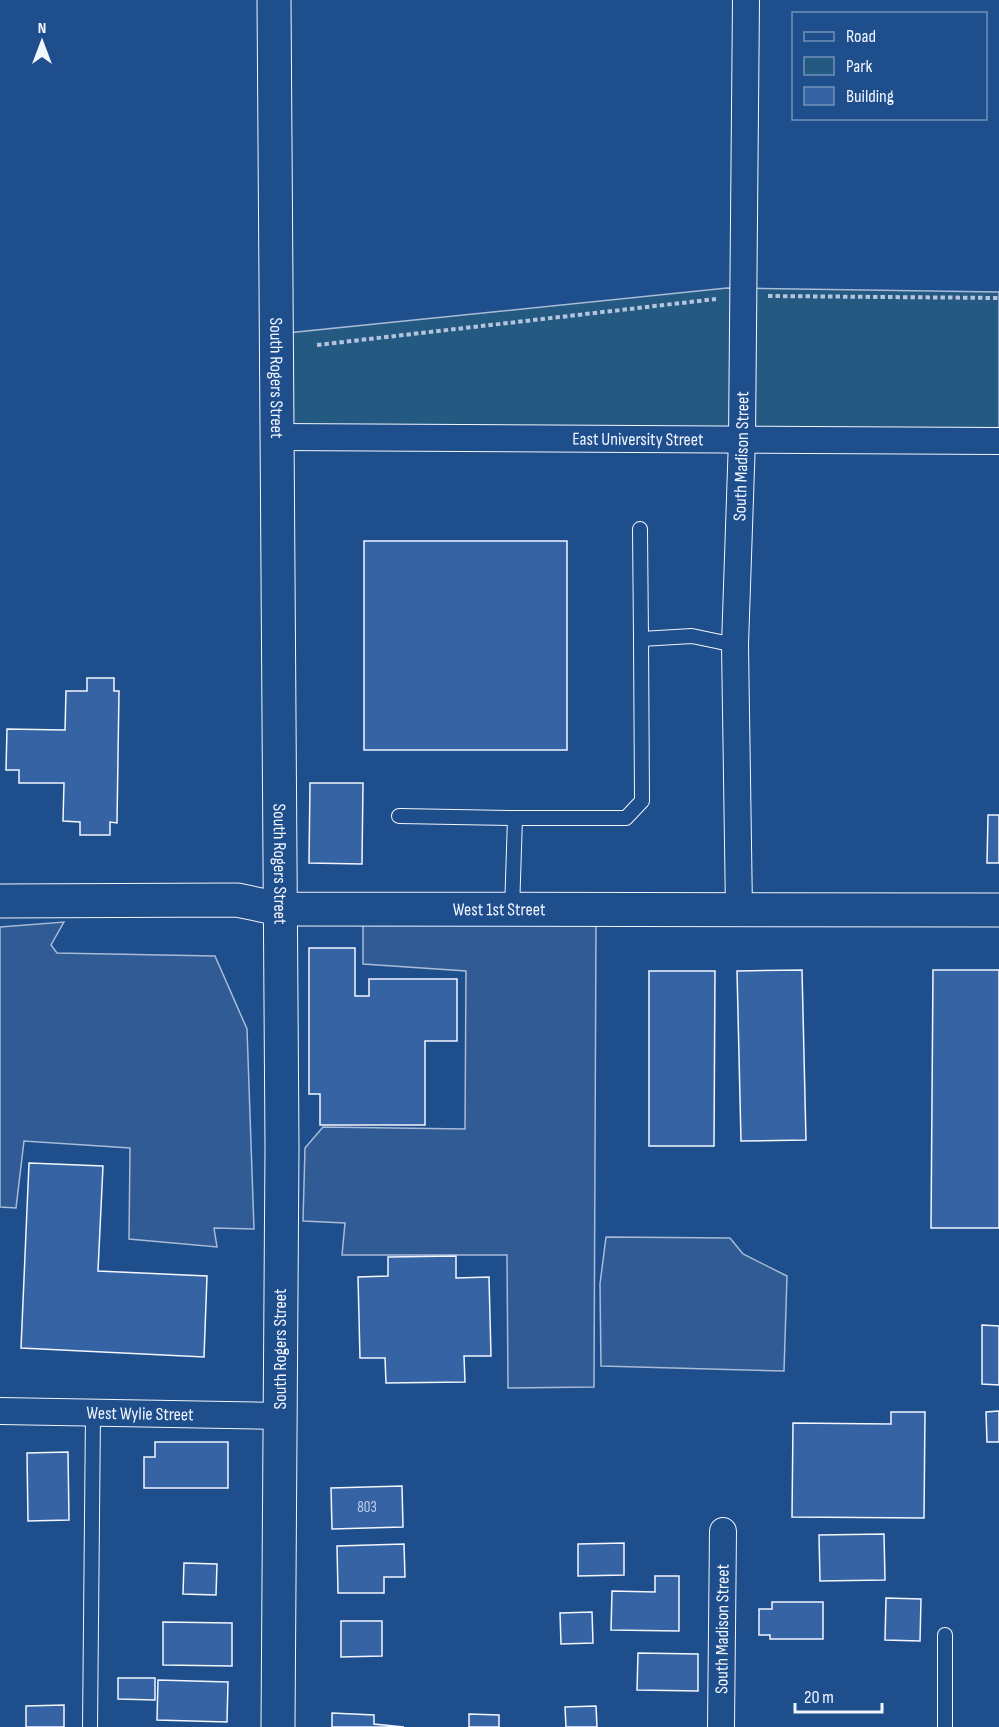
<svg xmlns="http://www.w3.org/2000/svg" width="999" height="1727" font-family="'Sofia Sans Condensed',sans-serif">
<rect width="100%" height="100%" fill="#1f4e8c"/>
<!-- green -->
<path fill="#245a82" stroke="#a8bbd7" stroke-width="1.5" d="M727,288L999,292V441L287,437V333Z"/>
<!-- parking -->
<path fill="#305b95" stroke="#a8bbd7" stroke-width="1.5" d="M363,921L596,925L594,1387L508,1388L507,1255H342L345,1223L303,1221L305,1148L323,1127L465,1129L466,971L363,964Z
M64,922L51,945L57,953L215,956L247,1029L254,1229L214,1228L217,1247L129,1239L130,1148L24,1141L16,1208L0,1207V927Z
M606,1237L730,1238L743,1254L787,1276L784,1371L601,1366L600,1284Z"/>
<!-- building -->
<path fill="#3563a3" stroke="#f2f6ff" stroke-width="1.5" d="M364,541H567V750H364Z
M87,678H114V691H119L117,823L110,822V835H80V822L63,821L64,783H19V770H6L7,729L65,730L66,691H87Z
M310,783H363L362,864L309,863Z
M988,815H999V863H987Z
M309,948H355V996H369V979H457V1041H425V1125H320V1094H309Z
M802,970L806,1140L741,1141L737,971Z
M933,970H999V1228H931Z
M649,971H715L714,1146H649Z
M29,1163L103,1166L98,1271L207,1276L204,1357L21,1348Z
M456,1256V1278L489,1277L491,1356H464L465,1382L386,1383L385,1358H360L358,1277L388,1276V1257Z
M982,1325L999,1326V1385L982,1384Z
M999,1411V1442H987L986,1412Z
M891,1412H925L924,1518L792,1517L793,1423L891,1424Z
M155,1442H228V1488H144V1457H155Z
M68,1452L69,1520L28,1521L27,1453Z
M402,1486L403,1527L332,1529L331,1488Z
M884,1534L885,1580L820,1581L819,1535Z
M624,1543V1575L578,1576V1544Z
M404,1544L405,1577H384V1593H338L337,1546Z
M184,1563L217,1564L216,1595L183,1594Z
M655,1576H679V1631L611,1630L612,1591L655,1592Z
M886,1598L921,1599L920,1641L885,1640Z
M772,1602H823V1639H770V1635H759V1609H772Z
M592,1612L593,1643L561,1644L560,1613Z
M341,1621H382V1656L341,1657Z
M163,1622L232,1623V1666L163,1665Z
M638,1653L698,1654V1691L637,1690Z
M118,1678H155V1700L118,1699Z
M158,1680L228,1682L227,1722L157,1720Z
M64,1705V1727H26V1706Z
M596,1706L597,1727H566L565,1707Z
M332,1713L374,1715V1724L404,1727H332Z
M469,1714L499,1715V1727H469Z"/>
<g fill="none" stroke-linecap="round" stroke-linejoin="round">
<defs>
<path id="service" d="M640,529L641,639L692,636L735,645
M399,816L515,818
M512,910L515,818H626L642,801L641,639
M945,1635V1727
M90,1727L93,1413"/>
<g id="minor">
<path id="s1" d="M278,437L999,441"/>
<path id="s2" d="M739,910L735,645L742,439L746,0"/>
<path id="s3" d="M0,1411L279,1416"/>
<path id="s4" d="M721,1727L723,1531"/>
</g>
<g id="tertiary">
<path id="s5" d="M274,0L282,1147L278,1727"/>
<path id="s6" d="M0,901L237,900L280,909L999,910"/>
</g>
</defs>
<!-- service casing -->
<use href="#service" stroke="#f2f6ff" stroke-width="16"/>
<!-- minor casing -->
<use href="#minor" stroke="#f2f6ff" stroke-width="28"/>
<!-- tertiary casing -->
<use href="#tertiary" stroke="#f2f6ff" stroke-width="35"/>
<!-- path -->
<path stroke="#b3c4dc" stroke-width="4" stroke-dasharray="4.5 3" stroke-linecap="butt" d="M768,296L999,298
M317,345L716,299"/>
<!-- service -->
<use href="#service" stroke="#1f4e8c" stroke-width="14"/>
<!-- minor -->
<use href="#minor" stroke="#1f4e8c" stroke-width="26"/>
<!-- tertiary -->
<use href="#tertiary" stroke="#1f4e8c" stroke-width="33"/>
</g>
<g text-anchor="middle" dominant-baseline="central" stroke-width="4.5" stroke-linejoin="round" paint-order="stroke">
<!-- number labels -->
<g font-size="15" fill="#c3d1e8">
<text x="367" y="1507">803</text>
</g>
<!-- street labels -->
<g font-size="18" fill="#f2f6ff" stroke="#1f4e8c">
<text stroke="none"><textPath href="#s5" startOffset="378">South Rogers Street</textPath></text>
<text stroke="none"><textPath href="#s1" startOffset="360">East University Street</textPath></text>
<text stroke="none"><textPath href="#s2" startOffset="454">South Madison Street</textPath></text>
<text stroke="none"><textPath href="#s5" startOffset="864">South Rogers Street</textPath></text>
<text stroke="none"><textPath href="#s6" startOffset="500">West 1st Street</textPath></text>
<text transform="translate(280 1349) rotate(-90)">South Rogers Street</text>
<text stroke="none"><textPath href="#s3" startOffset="140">West Wylie Street</textPath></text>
<text stroke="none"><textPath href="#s4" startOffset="98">South Madison Street</textPath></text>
</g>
</g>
<!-- legend -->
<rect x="792" y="12" width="195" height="108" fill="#1f4e8c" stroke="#7391ba" stroke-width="1.5"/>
<rect x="804" y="32" width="30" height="9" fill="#1f4e8c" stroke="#7391ba" stroke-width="1.5"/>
<text x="846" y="42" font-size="18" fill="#f2f6ff">Road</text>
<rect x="804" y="57" width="30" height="18" fill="#245a82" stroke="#7391ba" stroke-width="1.5"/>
<text x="846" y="72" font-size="18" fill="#f2f6ff">Park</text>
<rect x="804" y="87" width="30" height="18" fill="#3563a3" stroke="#7391ba" stroke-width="1.5"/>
<text x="846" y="102" font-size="18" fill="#f2f6ff">Building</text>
<!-- north arrow -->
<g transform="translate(42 42)" stroke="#1f4e8c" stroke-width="4.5" paint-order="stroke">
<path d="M0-4.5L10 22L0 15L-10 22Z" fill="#f2f6ff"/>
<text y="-9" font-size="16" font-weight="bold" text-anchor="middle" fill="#f2f6ff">N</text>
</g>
<!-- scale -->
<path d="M795 1703v9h87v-9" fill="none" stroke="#f2f6ff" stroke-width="3"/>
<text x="804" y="1703" font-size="18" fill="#f2f6ff" stroke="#1f4e8c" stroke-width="4.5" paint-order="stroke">20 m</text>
</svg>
